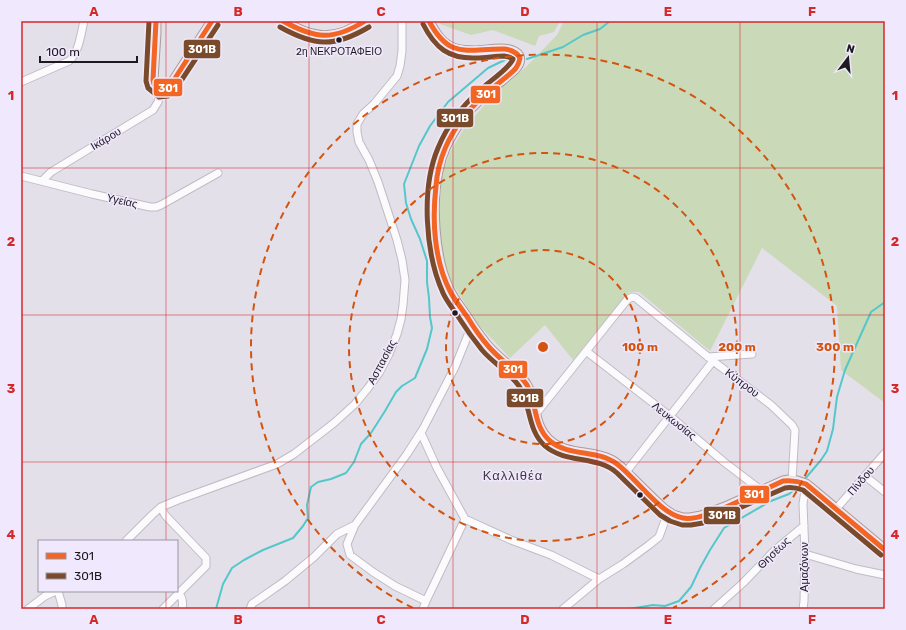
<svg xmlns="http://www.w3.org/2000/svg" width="906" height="630" font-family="Rubik,sans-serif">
<rect width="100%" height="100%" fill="#e4e0ea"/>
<!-- green -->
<path fill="#cad9b8" d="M442,21H560L554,32L539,36L535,46L493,30L471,35L440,24Z
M564,21H885V403L841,370L837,306L762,248L710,351L639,292H629L573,360L545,325L510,358L476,322L450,279L442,252L439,219L441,177L450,152L465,127L497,91L526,67L557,35Z"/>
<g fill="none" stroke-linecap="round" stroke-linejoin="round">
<!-- stream -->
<path stroke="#54c7ca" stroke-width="2" d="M527,59L563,47L583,35L600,29L610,21
M804,480L821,460L827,451L833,429L837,397L845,370L871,312L885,302
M216,609L223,584L232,568L244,560L263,550L293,538L303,526L308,518L307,505L311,487L318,482L331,479L346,473L354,462L361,444L371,433L385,411L396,392L402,386L415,378L427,349L432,328L430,317L429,298L427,282V261L420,239L411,219L406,203L404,184L419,146L430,126L448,102L488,68L509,58
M629,609L653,605L665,606L679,601L691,587L700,568L710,550L724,528L771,501L789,494L798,487"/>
<defs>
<path id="minor" d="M21,82L69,61C79,53 81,33 84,21
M21,176L92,194L150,207H156L161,205L218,173
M42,181L51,172L153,110L158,102L161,90
M586,351L671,417L724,462L762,491
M708,357L752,354
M535,415L627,300L632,297L636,298L713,361L771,405L792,425L795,430L792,481
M421,433L437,468L465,519L511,540L551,555L599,579
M626,472L713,361
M865,476L885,492
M161,507L165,515L206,558V566L163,609
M836,509L885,453
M126,541L152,515L161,507L178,500L277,464L294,454L334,423L355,404L368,388L379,373L389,354L397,334L401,319L403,305L405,280L402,260L397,240L378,182L369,160L359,142L357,132V124L363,114L374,104L397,76L400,66L402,51V21
M805,554L856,569L885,575
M58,591L62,605V609
M179,594C183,598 183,604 182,609
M426,601L395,586L373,572L350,555L347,544L355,525L407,454L423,429L455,367L472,325
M28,609L45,596L56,591
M250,609L252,604L265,595L285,581L314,557L337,534L355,525
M423,609L426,601L439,574L465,519
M563,609L599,579L623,564L649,545L659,537L668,512
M714,609L743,583L775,550L804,526
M803,609L804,601L805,554L803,504L806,484"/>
<path id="major" d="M156,21V33L153,80L154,84L161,90H165L170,86L212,21
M283,21C313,39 335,42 365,21
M429,21C435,33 442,45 456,49C462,51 468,51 475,51C486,51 512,44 519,56C521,61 518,66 514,70C496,86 474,101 460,122C450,136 441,154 438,171C431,203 434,257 448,287C451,295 457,303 462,310C469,320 475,330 483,340C494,356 511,365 523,380C538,398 531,424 549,440C566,456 591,450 611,460C619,464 625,471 632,478C642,488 653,499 664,509L673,515L683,518H690L701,516L725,507L783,481L789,480L797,481L806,484L811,488L885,550"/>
</defs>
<!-- minor casing -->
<use href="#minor" stroke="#c0bcc4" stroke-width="9"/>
<!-- major casing -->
<use href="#major" stroke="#ab9c9c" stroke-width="11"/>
<!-- minor -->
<use href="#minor" stroke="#fbfafc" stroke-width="7"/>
<!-- major -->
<use href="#major" stroke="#ebe3e2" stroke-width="9"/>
<defs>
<path id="bus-1" d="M156,21L153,80L154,84L161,90H165L170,86L212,21
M283,21C315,39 333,41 365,21
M429,21C450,61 468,48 505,49C511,50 517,52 520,58C519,62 519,64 516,68C512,73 505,78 500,82C488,92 476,102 466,114C449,135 438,159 436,186C432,220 434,260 450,291C455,301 462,309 468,318C474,328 481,338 489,347C501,361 517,370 527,385C537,403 533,426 550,441C569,457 597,449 617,464C636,478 660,514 683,518C699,521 728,506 744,499C757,493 770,487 783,481C791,480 798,481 806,484L885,550"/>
<path id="bus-2" d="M149,21L146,81L148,88L159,97L168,96L175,90L218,25
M423,24C435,48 449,59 476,58C486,58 495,56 504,56L509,57L513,59C509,69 488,82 480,90C462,106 447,126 438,148C421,188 425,253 443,293C447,302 454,310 459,318C466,329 474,340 482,350C493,363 509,372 519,386C531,404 527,430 545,446C566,464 597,455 617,473L660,515L670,521L682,525H691L703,523L728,513L785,488C791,487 797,488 803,490L881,555
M280,27C314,46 334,48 369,27"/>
</defs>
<!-- bus-1 casing -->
<use href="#bus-1" stroke="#f0e8fc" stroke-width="8"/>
<!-- bus-2 casing -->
<use href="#bus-2" stroke="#f0e8fc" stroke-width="8"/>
<!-- bus-1 -->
<use href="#bus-1" stroke="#f26522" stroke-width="5"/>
<!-- bus-2 -->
<use href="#bus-2" stroke="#7a4b2a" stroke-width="5"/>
</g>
<!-- grid -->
<path fill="none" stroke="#d62828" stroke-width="1" stroke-opacity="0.55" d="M166,21V541M309,21V609M453,21V609M597,21V609M740,21V609M21,168H885M21,315H885M21,462H885M166,591V609"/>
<!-- distance rings -->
<g fill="none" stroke="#d4530e" stroke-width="2" stroke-dasharray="7 5">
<circle cx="543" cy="347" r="97"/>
<circle cx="543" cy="347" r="194"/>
<path d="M413 608A292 292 0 1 1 673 608"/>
</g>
<!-- markers -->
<g fill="#1c1920" stroke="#f0e8fc" stroke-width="1.5">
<circle cx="339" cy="40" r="3.5"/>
<circle cx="455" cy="313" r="3.5"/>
<circle cx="640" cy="495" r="3.5"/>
</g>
<g text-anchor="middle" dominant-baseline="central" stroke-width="3" stroke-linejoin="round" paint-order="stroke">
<!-- bus labels -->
<g font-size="10" fill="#1c1920" stroke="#f0e8fc">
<text x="339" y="52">2η ΝΕΚΡΟΤΑΦΕΙΟ</text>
</g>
<!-- street labels -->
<g font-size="11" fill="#1c1920" stroke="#f0e8fc">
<text transform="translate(106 139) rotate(-31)">Ικάρου</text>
<text transform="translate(122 201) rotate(13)">Υγείας</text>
<text transform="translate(382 362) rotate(-62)">Ασπασίας</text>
<text transform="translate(742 383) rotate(37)">Κύπρου</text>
<text transform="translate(674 421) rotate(39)">Λευκωσίας</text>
<text transform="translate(861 481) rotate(-49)">Πίνδου</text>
<text transform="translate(774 553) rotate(-44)">Θησέως</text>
<text transform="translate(804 567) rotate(-90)">Αμαζόνων</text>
</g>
<!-- quarter labels -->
<g font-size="13" letter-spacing="1" fill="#3f3949" stroke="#f0e8fc">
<text x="513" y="475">Καλλιθέα</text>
</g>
</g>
<circle cx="543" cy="347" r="6" fill="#d4530e" stroke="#f0e8fc" stroke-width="2"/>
<g font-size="12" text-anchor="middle" font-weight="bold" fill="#d4530e" stroke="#f0e8fc" stroke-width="3" stroke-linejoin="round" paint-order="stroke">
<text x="640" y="351">100 m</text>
<text x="737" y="351">200 m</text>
<text x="835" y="351">300 m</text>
</g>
<g stroke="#f0e8fc" stroke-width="1.5">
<rect x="183" y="39" width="38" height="20" rx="4" fill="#7a4b2a"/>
<rect x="153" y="78" width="30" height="19" rx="4" fill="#f26522"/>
<rect x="470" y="85" width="31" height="19" rx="4" fill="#f26522"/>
<rect x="436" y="108" width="38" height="20" rx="4" fill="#7a4b2a"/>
<rect x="498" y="360" width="30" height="19" rx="4" fill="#f26522"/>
<rect x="506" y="388" width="38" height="20" rx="4" fill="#7a4b2a"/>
<rect x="739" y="485" width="31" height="19" rx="4" fill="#f26522"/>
<rect x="703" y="506" width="38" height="19" rx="4" fill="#7a4b2a"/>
</g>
<g font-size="11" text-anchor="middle" font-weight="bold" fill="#fff">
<text x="202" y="53">301B</text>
<text x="168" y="92">301</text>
<text x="486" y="98">301</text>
<text x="455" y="122">301B</text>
<text x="513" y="373">301</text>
<text x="525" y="402">301B</text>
<text x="754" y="498">301</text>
<text x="722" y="519">301B</text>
</g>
<!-- border -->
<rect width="906" height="630" fill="none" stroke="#f0e8fc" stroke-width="44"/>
<!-- legend -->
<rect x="38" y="540" width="140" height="52" fill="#f0e8fc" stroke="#9b95a4"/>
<rect x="46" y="553" width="20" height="6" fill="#f26522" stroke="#9b95a4"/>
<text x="74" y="560" font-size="12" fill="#1c1920">301</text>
<rect x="46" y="573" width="20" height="6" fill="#7a4b2a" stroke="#9b95a4"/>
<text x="74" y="580" font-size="12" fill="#1c1920">301B</text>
<!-- north arrow -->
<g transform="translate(848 58) rotate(16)" stroke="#f0e8fc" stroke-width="3" paint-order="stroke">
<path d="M0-3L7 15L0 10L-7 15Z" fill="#1c1920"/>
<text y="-6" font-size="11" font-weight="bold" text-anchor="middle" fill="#1c1920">N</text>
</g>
<!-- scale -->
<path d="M40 56v6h97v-6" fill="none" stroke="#1c1920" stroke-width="2"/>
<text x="46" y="56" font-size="12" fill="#1c1920" stroke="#f0e8fc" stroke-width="3" paint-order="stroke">100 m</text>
<rect x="22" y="22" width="862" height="586" fill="none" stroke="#d62828" stroke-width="1.5"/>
<g font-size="13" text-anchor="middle" font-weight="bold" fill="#d62828">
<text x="94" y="16">A</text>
<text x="238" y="16">B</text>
<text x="381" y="16">C</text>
<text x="525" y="16">D</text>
<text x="668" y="16">E</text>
<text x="812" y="16">F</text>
<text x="11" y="100">1</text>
<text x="895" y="100">1</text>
<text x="11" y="246">2</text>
<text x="895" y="246">2</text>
<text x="11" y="393">3</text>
<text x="895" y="393">3</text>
<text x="11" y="539">4</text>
<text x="895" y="539">4</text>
<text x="94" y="624">A</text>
<text x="238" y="624">B</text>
<text x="381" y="624">C</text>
<text x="525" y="624">D</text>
<text x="668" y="624">E</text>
<text x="812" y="624">F</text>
</g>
</svg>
